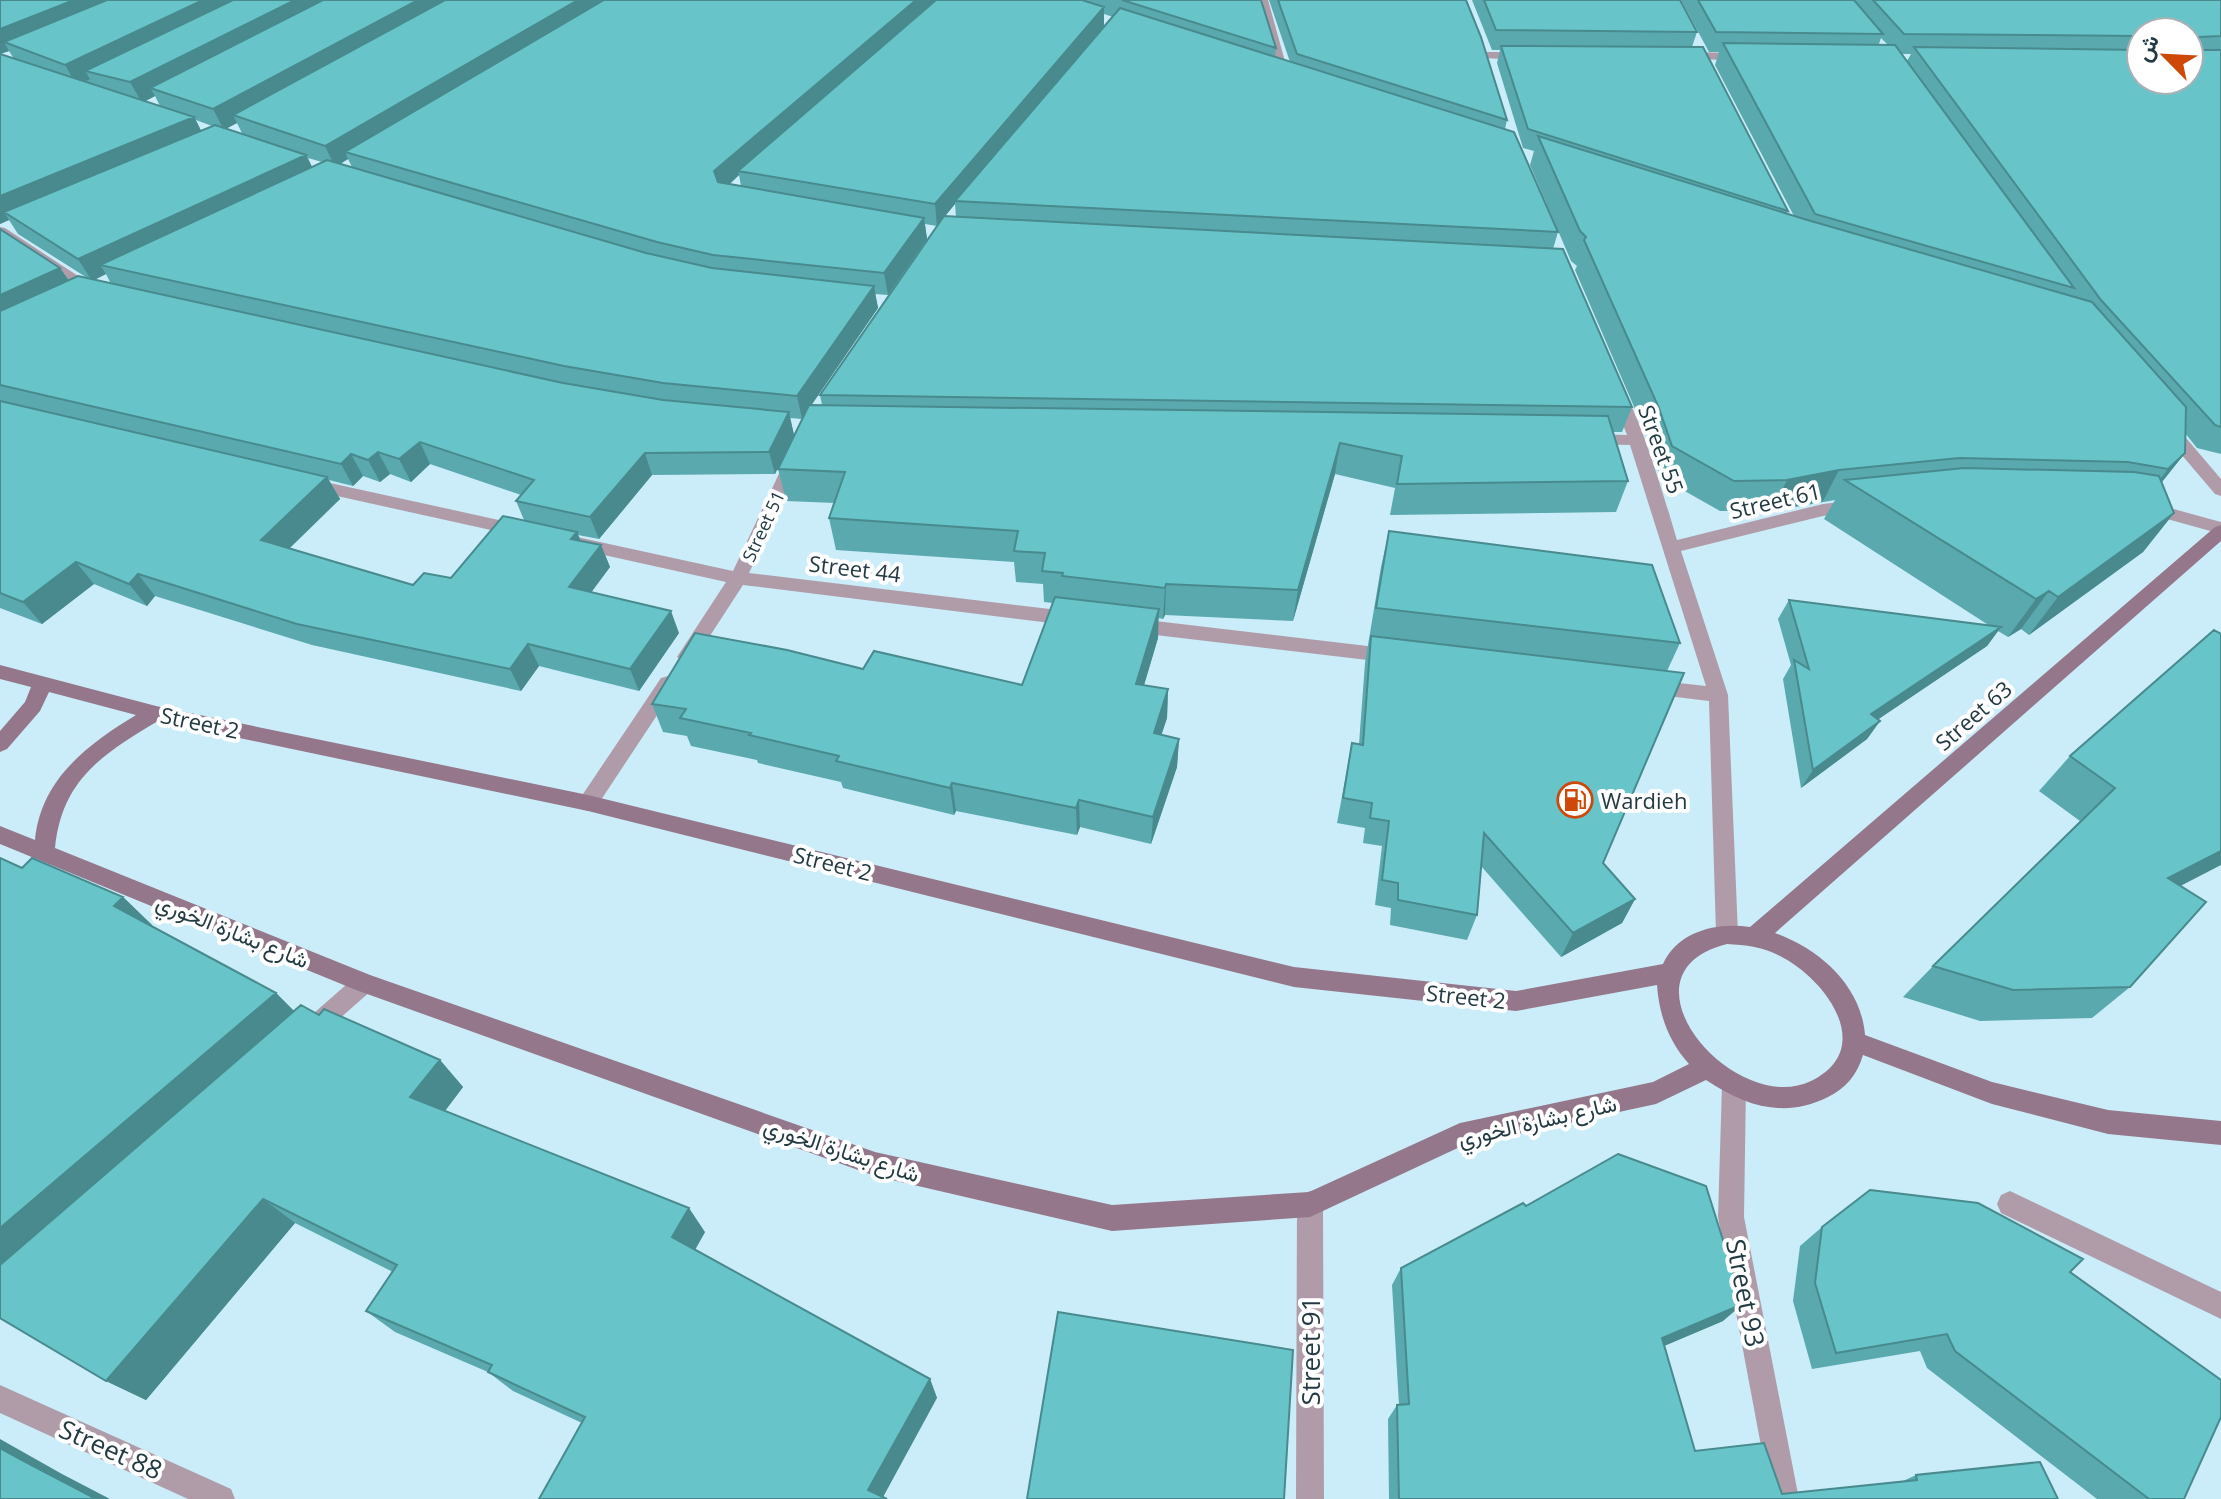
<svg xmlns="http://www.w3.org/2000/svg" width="2221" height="1499" font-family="'Open Sans',Vazirmatn,sans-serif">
<rect width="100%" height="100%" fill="#caedf9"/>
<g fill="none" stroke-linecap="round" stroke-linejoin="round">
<!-- minor -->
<path fill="#b09ca9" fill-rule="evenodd" d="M1256,0H1268L1291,83L1281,80Z
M1486,52H1525L1531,56L1525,60L1482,58L1480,56Z
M1681,52L1745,53L1751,57L1745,61L1677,58L1675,56Z
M0,227L5,228L101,291L99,294H89L0,237Z
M1619,389C1635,394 1670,517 1677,540L1823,504L1857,500L1866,506L1857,512L1823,516L1681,551L1728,695L1738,934L1735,941L1727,944L1719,941L1716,934L1709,701L1651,694L1641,687L1651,680L1706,686L1630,445L1588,444L1580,439L1588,434L1627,435L1611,394Z
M2169,424L2175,425L2221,479V496L2215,494L2163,433L2161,429Z
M793,456L801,461L749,573L1075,612L1084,619L1075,626L743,585L693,662L686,664L677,657L726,582L577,549L568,543L577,537L733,571L785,461Z
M307,478L522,525L531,531L522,537L301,488L299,484L301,480Z
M2148,502L2221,522V534L2142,512L2139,508Z
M1130,618L1393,649L1402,656L1393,663L1130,632L1121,625Z
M668,676L678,683L675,688L595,809L588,811L581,809L578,803L581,797L661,678Z
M364,973L372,976L375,983L372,990L321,1035L313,1039L305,1035L301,1028L305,1021L356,976Z
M1734,1074L1742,1077L1746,1085L1744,1217L1799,1499H1771L1718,1217L1722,1085L1726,1077Z
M1310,1191L1319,1195L1323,1204L1324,1499H1296L1297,1204L1301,1195Z
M2010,1191L2221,1292V1319L2001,1213L1997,1204L2001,1195Z
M0,1385L231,1489L235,1499H188L0,1413Z"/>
<!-- secondary -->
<path fill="#95778b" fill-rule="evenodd" d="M2221,525V541L1775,933C1819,949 1861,985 1865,1035L1992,1082L2108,1110L2221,1121V1145L2108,1134L1992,1104L1863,1055C1857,1075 1846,1088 1828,1097C1784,1119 1745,1106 1706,1080L1656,1104L1462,1146L1310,1217L1112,1231L875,1176L356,990L0,844V826L35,840C41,779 87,745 136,715L49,692L40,711L7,749L0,752V731L25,702L31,687L0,679V665L156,706L588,795L1294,967L1516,991L1663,964C1678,931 1717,922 1750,927L2215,527ZM158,721L588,811L1294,987L1516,1011L1657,985C1659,1015 1669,1042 1689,1064L1653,1082L1460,1123L1309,1192L1112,1205L875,1152L370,975L55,848C62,779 103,754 158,721ZM1727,944C1745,945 1764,947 1780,956C1826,979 1877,1049 1811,1081C1734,1118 1610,973 1727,944Z"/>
</g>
<!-- wall -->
<path fill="#59a9ae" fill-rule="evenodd" d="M0,0H1261L1276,48L1275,57L1290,62L1269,0H1466L1507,120L1505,129L1558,232L1553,249L1632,407L1622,432H1613L1628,481L1616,512L1390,515L1395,488L1335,474L1293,621L1165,615L1163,619L1158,618V638L1144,685L1168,689L1167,718L1161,735L1179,739L1177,767L1151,844L1080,827L1077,835L956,811L954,815L843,788L841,782L758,763L757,760L691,746L687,736L663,732L652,704L863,669L1022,685L1053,603L1044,602L1043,584L1016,582L1014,562L836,550L829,518L835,503L786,501L778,469L805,414L802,419L790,418L794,435L775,474L652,475L599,539L578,535L581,541L601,545L610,567L591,592L679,633L639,691L539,666L521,691L312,645L155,596L147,606L94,584L42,624L0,608V229L60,268L69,280L89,279L18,234L9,220L0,224ZM1104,14L1113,17L1104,27ZM9,51L14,59L0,54ZM155,96L160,106L145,101ZM196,120L212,126L201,131ZM237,123L242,133L226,128ZM308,158L322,162L312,167ZM348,159L352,167L340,164ZM739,175L741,186L730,184ZM955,204L956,217L945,216ZM925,224L937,226L820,395L822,405H811L878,308L875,294L888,295L927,239ZM106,274L111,284L94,280ZM430,464L521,495L516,501L524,520L451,578L413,585L289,549L340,499L329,480L353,486L363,476L380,482L390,474L411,482Z
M1472,0H1680L1697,32L1692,47L1788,211L1787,214L1794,216L1715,65L1719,52H1709L1681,0H2221V454L2197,448L2185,433V453L2162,482L2174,513L2143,552L2029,635L2021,629L2008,637L1998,631L1987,646L1878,719L1880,721L1867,739L1801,788L1783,679L1791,665L1778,619L1789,600L1990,626L1824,519L1835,500L1772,511H1720L1660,477L1648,439L1575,270L1577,266L1571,261L1530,165L1534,151L1523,148L1497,63L1500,50H1492ZM2141,32H2189L2141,80ZM1881,38L1887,44H1879ZM1902,54H1911L1907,61Z
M1389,531L1680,643L1667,671L1603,863L1635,899L1622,923L1561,957L1481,866L1477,915L1467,940L1390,925L1391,908L1375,905L1382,846L1363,843L1365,828L1337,823L1352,743L1359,744L1365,663L1381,567Z
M2221,634L2181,886L2130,987L2092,1018L1980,1021L1903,997L1933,966L2080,821L2039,791L2070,756Z
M22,868L123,897L152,925L151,926L276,993L294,1011L319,1015L440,1060L463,1087L445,1111L705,1232L695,1250L930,1379L937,1398L582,1423L513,1391L488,1372L395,1332L366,1311L393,1272L295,1223L146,1400L106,1381Z
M1526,1206L1723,1321L1664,1346L1695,1451L1782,1494L1901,1482L1916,1475L2058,1499H1389L1388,1419L1397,1405H1399L1392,1285L1401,1268Z
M1822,1227L2070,1272L2184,1499H2097L1927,1368L1920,1351L1812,1369L1793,1301L1800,1246Z"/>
<!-- shaded-wall -->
<path fill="#488a8d" d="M74,0H134L4,42L9,51L0,54V29Z
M203,0H254L85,71L90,79L77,86L65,65Z
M295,0H342L150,88L155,96L142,103L130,82Z
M418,0H462L233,115L237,123L224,130L213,109Z
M578,0H617L345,152L348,159L335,167L325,146Z
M916,0H941L738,171L739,175L719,193L714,171Z
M1104,7V27L955,201V204L937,226L935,204Z
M194,117L205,138L4,212L9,220L0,224V196Z
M306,155L316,175L100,265L106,274L92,281L78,259Z
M924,218L927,239L888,295L884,273Z
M60,268L75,290L0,324V295Z
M874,286L878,308L802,419L797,396Z
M789,412L794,435L775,474L769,452Z
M420,442L430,464L411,482L399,459Z
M1340,443L1335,474L1293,621L1298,590Z
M378,452L390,474L380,482L368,460Z
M645,453L652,475L599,539L590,517Z
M2185,453L2161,483L2144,500L2168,469Z
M351,454L363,476L353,486L341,464Z
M1839,470L1823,501L1772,511L1787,480Z
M327,477L340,499L275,562L261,540Z
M2174,513L2143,552L2029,635L2058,597Z
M577,532L586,554L571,539Z
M601,545L610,567L579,609L569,587Z
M76,562L94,584L42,624L23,602Z
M138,574L155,596L147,606L129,584Z
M1166,584L1165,615L1163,619L1165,588Z
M2049,591L2021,629L2008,637L2036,599Z
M1159,609L1158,638L1136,712V684Z
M671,611L679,633L639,691L630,669Z
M2001,627L1987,646L1858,733L1871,714Z
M528,644L539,666L521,691L510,669Z
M1168,689L1167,718L1153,761L1154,733Z
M1880,721L1867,739L1801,788L1813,770Z
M1179,739L1177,767L1151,844L1153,817Z
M952,783L956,811L954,815L950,788Z
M1079,800L1080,827L1077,835L1076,808Z
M2221,851V865L2132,911L2168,878Z
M123,897L152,925L143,934L114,906Z
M1635,899L1622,923L1561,957L1573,933Z
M276,993L302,1019L0,1283V1228Z
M440,1060L463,1087L435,1124L410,1097Z
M263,1199L295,1223L146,1400L106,1381Z
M689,1208L705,1232L689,1260L672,1237Z
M1743,1304L1723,1321L1645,1354L1662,1338Z
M930,1379L937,1398L882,1499L868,1490Z
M0,1439L62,1474L110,1499H96L0,1448Z"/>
<!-- building -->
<path fill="#67c5ca" stroke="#488a8d" stroke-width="2" d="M0,0H74L0,29Z
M107,0H203L65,65L4,42Z
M233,0H295L130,82L85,71Z
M323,0H418L213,109L150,88Z
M445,0H578L325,146L233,115Z
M604,0H916L714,171L718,182L924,218L884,273L713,255L657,242L345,152Z
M936,0H1082L1104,7L935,204L738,171Z
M1122,0H1261L1276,48Z
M1278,0H1466L1481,37L1507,120L1297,54Z
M1484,0H1680L1697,32L1496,30Z
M1698,0H1854L1883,34L1716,32Z
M1873,0H2221V36L2199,37L2198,47L2201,50H2221V427L2215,425L2101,300L1914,47L2141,50V80H2189V32H2141V36L1904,34Z
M1120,8L1514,132L1558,232L955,201Z
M1723,43L1895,45L2074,288L1815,214Z
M1501,46L1703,47L1788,211L1528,129Z
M0,54L194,117L0,196Z
M215,125L306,155L78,259L4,212Z
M1538,136L1804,219L2092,302L2186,407L2185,453L2168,469L2128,462L1959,458L1839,470L1787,480L1734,481L1672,446L1659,408L1584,240L1586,237L1580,231Z
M327,160L646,253L712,268L874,286L797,396L663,383L564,366L100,265Z
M944,216L1563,249L1632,407L820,395Z
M0,229L60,268L0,295Z
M78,276L563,383L663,400L789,412L769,452L645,453L590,517L516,501L534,480L420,442L399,459L378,452L368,460L351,454L341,464L0,385V311Z
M0,401L327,477L261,540L413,585L424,573L451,578L503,516L577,532L571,539L601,545L569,587L671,611L630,669L528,644L510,669L297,624L138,574L129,584L76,562L23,602L0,593Z
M809,405L1608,416L1628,481L1397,484L1402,456L1340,443L1298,590L1166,584L1165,588L1062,576L1063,573L1042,571L1045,553L1014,551L1018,531L829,518L845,472L778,469Z
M1964,468L2134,472L2159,476L2174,513L2058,597L2049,591L2036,599L1845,480Z
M1389,531L1652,565L1680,643L1376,608Z
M1055,597L1159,609L1136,684L1168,689L1154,733L1179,739L1153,817L1079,800L1076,808L952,783L950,788L836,761L839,756L749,735L751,733L680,718L686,709L652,704L695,633L787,650L863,669L874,651L1022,685Z
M1789,600L2001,627L1871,714L1880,721L1813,770L1794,660L1809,669Z
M2214,630L2221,634V851L2168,878L2206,902L2130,987L2013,990L1933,966L2115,788L2070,756Z
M1371,636L1684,673L1603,863L1635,899L1573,933L1484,833L1477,915L1398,900V883L1382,880L1389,821L1370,818L1372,803L1343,798L1352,743L1363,745Z
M0,858L22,868L32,858L123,897L114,906L276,993L0,1228Z
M301,1005L319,1015L324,1009L440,1060L410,1097L689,1208L672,1237L930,1379L868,1490L887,1499H539L585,1417L488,1372L492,1365L366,1311L397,1265L263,1199L106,1381L0,1318V1265Z
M1618,1154L1706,1186L1743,1304L1662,1338L1695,1451L1764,1443L1782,1494L1917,1480L1916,1475L2040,1462L2058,1499H1399L1397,1405L1409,1404L1401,1268L1523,1203L1526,1206Z
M1870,1190L1978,1203L2083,1259L2070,1272L2221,1380V1417L2184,1499H2149L1955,1351L1947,1334L1836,1353L1815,1283L1822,1227Z
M1058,1312L1293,1350L1284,1499H1027Z
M0,1448L20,1459L96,1499H0Z"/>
<!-- icons -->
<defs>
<symbol id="fuel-ring" viewBox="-11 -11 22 22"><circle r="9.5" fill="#fff" stroke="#ce4808" stroke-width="1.5"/><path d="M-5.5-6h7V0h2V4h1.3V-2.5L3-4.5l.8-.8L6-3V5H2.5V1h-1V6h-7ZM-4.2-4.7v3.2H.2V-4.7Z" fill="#ce4808"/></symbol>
</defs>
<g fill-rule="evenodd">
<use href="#fuel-ring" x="1555" y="780" width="40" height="40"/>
</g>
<g text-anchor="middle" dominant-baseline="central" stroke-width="8" stroke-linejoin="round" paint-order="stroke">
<!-- far-street labels -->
<g font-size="18" fill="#223b43" stroke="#fff">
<text transform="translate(763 526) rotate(-65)">Street 51</text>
</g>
<!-- street labels -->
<g font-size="22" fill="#223b43" stroke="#fff">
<text transform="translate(1662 449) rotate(70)">Street 55</text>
<text transform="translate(1775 500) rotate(-13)">Street 61</text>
<text transform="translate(855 568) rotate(7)">Street 44</text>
<text transform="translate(1973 715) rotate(-41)">Street 63</text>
<text transform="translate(200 722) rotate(12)">Street 2</text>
<text transform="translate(833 863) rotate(14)">Street 2</text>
<text transform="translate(233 930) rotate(22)">شارع بشارة الخوري</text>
<text transform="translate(1466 996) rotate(6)">Street 2</text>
<text transform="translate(1537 1120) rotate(-13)">شارع بشارة الخوري</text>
<text transform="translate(842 1149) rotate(18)">شارع بشارة الخوري</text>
</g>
<!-- poi labels -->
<g font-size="22" fill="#223b43" stroke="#fff" text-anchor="start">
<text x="1601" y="800">Wardieh</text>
</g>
<!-- near-street labels -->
<g font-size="26" fill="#223b43" stroke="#fff">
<text transform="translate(1746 1293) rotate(79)">Street 93</text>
<text transform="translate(1310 1351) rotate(-90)">Street 91</text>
<text transform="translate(111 1449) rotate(24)">Street 88</text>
</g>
</g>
<!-- north arrow -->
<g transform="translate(2165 56) rotate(294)"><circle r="38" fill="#ffffff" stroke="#a7b1b4" stroke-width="2"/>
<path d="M0-6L14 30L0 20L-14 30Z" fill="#ce4808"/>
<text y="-12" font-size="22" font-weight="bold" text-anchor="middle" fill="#223b43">ش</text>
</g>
</svg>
